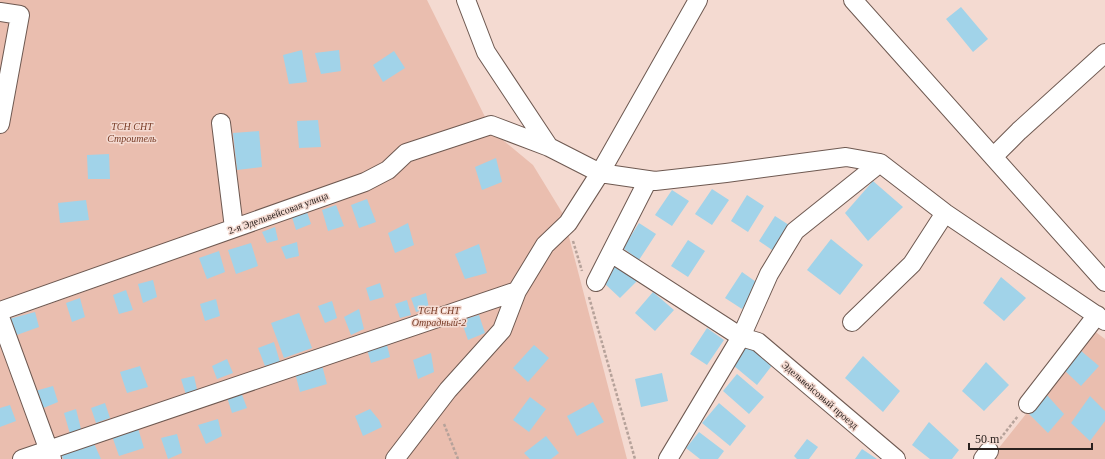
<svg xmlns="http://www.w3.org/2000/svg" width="1105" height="459" font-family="Georgia,serif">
<rect width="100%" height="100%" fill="#f4dad1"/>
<!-- green -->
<path fill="#eabeaf" d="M0,0H427L492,131L533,165L563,214L627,459H0V322L292,217L0,319Z
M1093,330L1105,339V459H990Z"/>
<!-- building -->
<path fill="#a1d3e9" d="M961,7L988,39L973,52L946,19Z
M302,50L307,82L289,84L283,55Z
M339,50L341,71L321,74L315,53Z
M394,51L405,68L383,82L373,65Z
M318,120L321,147L299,148L297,121Z
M259,131L262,167L237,170L233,133Z
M109,154L110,179H88L87,155Z
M496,158L502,182L482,190L475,167Z
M873,181L903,207L868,241L845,213Z
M712,189L729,200L712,225L695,214Z
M672,190L689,201L672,226L655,215Z
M747,195L764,206L748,232L731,221Z
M367,199L376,222L359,228L351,205Z
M86,200L89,220L60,223L58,203Z
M336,205L344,226L328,231L322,210Z
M307,212L311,224L296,230L292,217Z
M775,216L792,227L775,252L759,241Z
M408,223L414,245L395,253L388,233Z
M639,223L656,234L639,260L623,248Z
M275,227L278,240L267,243L262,232Z
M831,239L863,265L840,295L807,270Z
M688,240L705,251L688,277L671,266Z
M297,242L299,256L286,259L281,247Z
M251,243L258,266L236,274L228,250Z
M479,244L487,273L465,279L455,254Z
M219,251L225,272L207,279L199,258Z
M616,264L637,281L620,298L604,283Z
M742,272L759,284L742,309L725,298Z
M1001,277L1026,298L1004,321L983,303Z
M153,280L157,297L143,303L138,284Z
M380,283L384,297L370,301L366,288Z
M126,290L133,310L119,314L113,295Z
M653,292L674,310L655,331L635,313Z
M426,293L429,308L416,312L411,298Z
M80,298L85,317L72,322L66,303Z
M216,299L220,316L205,321L200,304Z
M407,300L411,315L400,318L395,304Z
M332,301L337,318L325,323L318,306Z
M359,309L364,329L351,335L344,317Z
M35,312L39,327L14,336L9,319Z
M299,313L312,348L284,358L271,323Z
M479,315L485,333L468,340L461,320Z
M707,328L724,340L707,365L690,354Z
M386,341L390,357L371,363L366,346Z
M744,341L773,364L757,385L728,361Z
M274,342L280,362L265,366L258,348Z
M534,345L549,358L528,382L513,368Z
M1080,350L1099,366L1081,386L1064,370Z
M431,353L434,372L418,379L413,360Z
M863,356L900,391L883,412L845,378Z
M227,359L233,373L217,379L212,366Z
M986,362L1009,385L984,411L962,391Z
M322,365L327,384L300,392L295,373Z
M140,366L148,387L127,393L120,372Z
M662,373L668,401L641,407L635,379Z
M737,374L764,397L749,414L723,391Z
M194,376L198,394L187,398L181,379Z
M53,386L58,402L41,409L35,391Z
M241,392L247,408L232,413L227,397Z
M1046,394L1064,414L1048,433L1029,414Z
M1090,396L1105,411V421L1090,441L1071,423Z
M530,397L546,409L529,432L513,420Z
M593,402L604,422L577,436L567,416Z
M105,403L110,418L96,423L91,408Z
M719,403L746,426L730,446L702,423Z
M10,405L16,421L0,427V408Z
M76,409L81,429L70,434L64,413Z
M370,409L379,420L382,427L363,436L355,416Z
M218,419L222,436L206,444L198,425Z
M929,422L959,450L952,459H930L912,445Z
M137,425L144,448L119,456L111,433Z
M699,432L724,451L718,459H700L686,448Z
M177,434L182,453L168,459L161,438Z
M546,436L559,453L551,459H530L524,453Z
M92,439L101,459H63L60,452Z
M807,439L818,447L809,459H797L794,456Z
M862,449L877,459H855Z"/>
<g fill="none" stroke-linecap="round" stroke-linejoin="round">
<defs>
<path id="minor" d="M466,0L486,52L549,147L600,173L655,181L726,173L846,157L880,163L945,213L1105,321
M853,0L1105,282
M0,12L20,15L0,124
M221,123L234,228
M993,157L1019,131L1105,53
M611,253L741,337L758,342L896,459
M596,282L648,180
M0,311L365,182L388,170L406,153L491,125L549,147
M0,317L52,459
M852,322L912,264L945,213
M1028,404L1097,315
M22,459L517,291
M395,459L448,390L502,330L517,291L545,245L568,223L600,173L698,0
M668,459L741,337L769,274L795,231L880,163
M983,459L989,451"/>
</defs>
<!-- minor casing -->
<use href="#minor" stroke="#6e5951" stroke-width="20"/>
<!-- path -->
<path stroke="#b6a29a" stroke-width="2.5" stroke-dasharray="3 2" stroke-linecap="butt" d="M573,241L582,271
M589,297L635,459
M444,424L458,459
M1000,439L1018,416"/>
<!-- minor -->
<use href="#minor" stroke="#fff" stroke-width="18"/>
</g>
<g text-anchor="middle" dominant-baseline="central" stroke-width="3" stroke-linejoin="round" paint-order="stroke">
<!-- park labels -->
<g font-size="10" font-style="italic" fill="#783c27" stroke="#f4dad1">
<text x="132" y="126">ТСН СНТ<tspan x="132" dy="12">Строитель</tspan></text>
<text x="439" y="310">ТСН СНТ<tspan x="439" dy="12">Отрадный-2</tspan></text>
</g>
<!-- street labels -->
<g font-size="10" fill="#2a211e" stroke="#f4dad1">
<text transform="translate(278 213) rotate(-20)">2-я Эдельвейсовая улица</text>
<text transform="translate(820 395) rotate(41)">Эдельвейсовый проезд</text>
</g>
</g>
<!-- scale -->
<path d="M969 443v6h123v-6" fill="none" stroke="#2a211e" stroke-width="2"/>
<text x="975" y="443" font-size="12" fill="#2a211e" stroke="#f4dad1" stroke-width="3" paint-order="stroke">50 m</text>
</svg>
